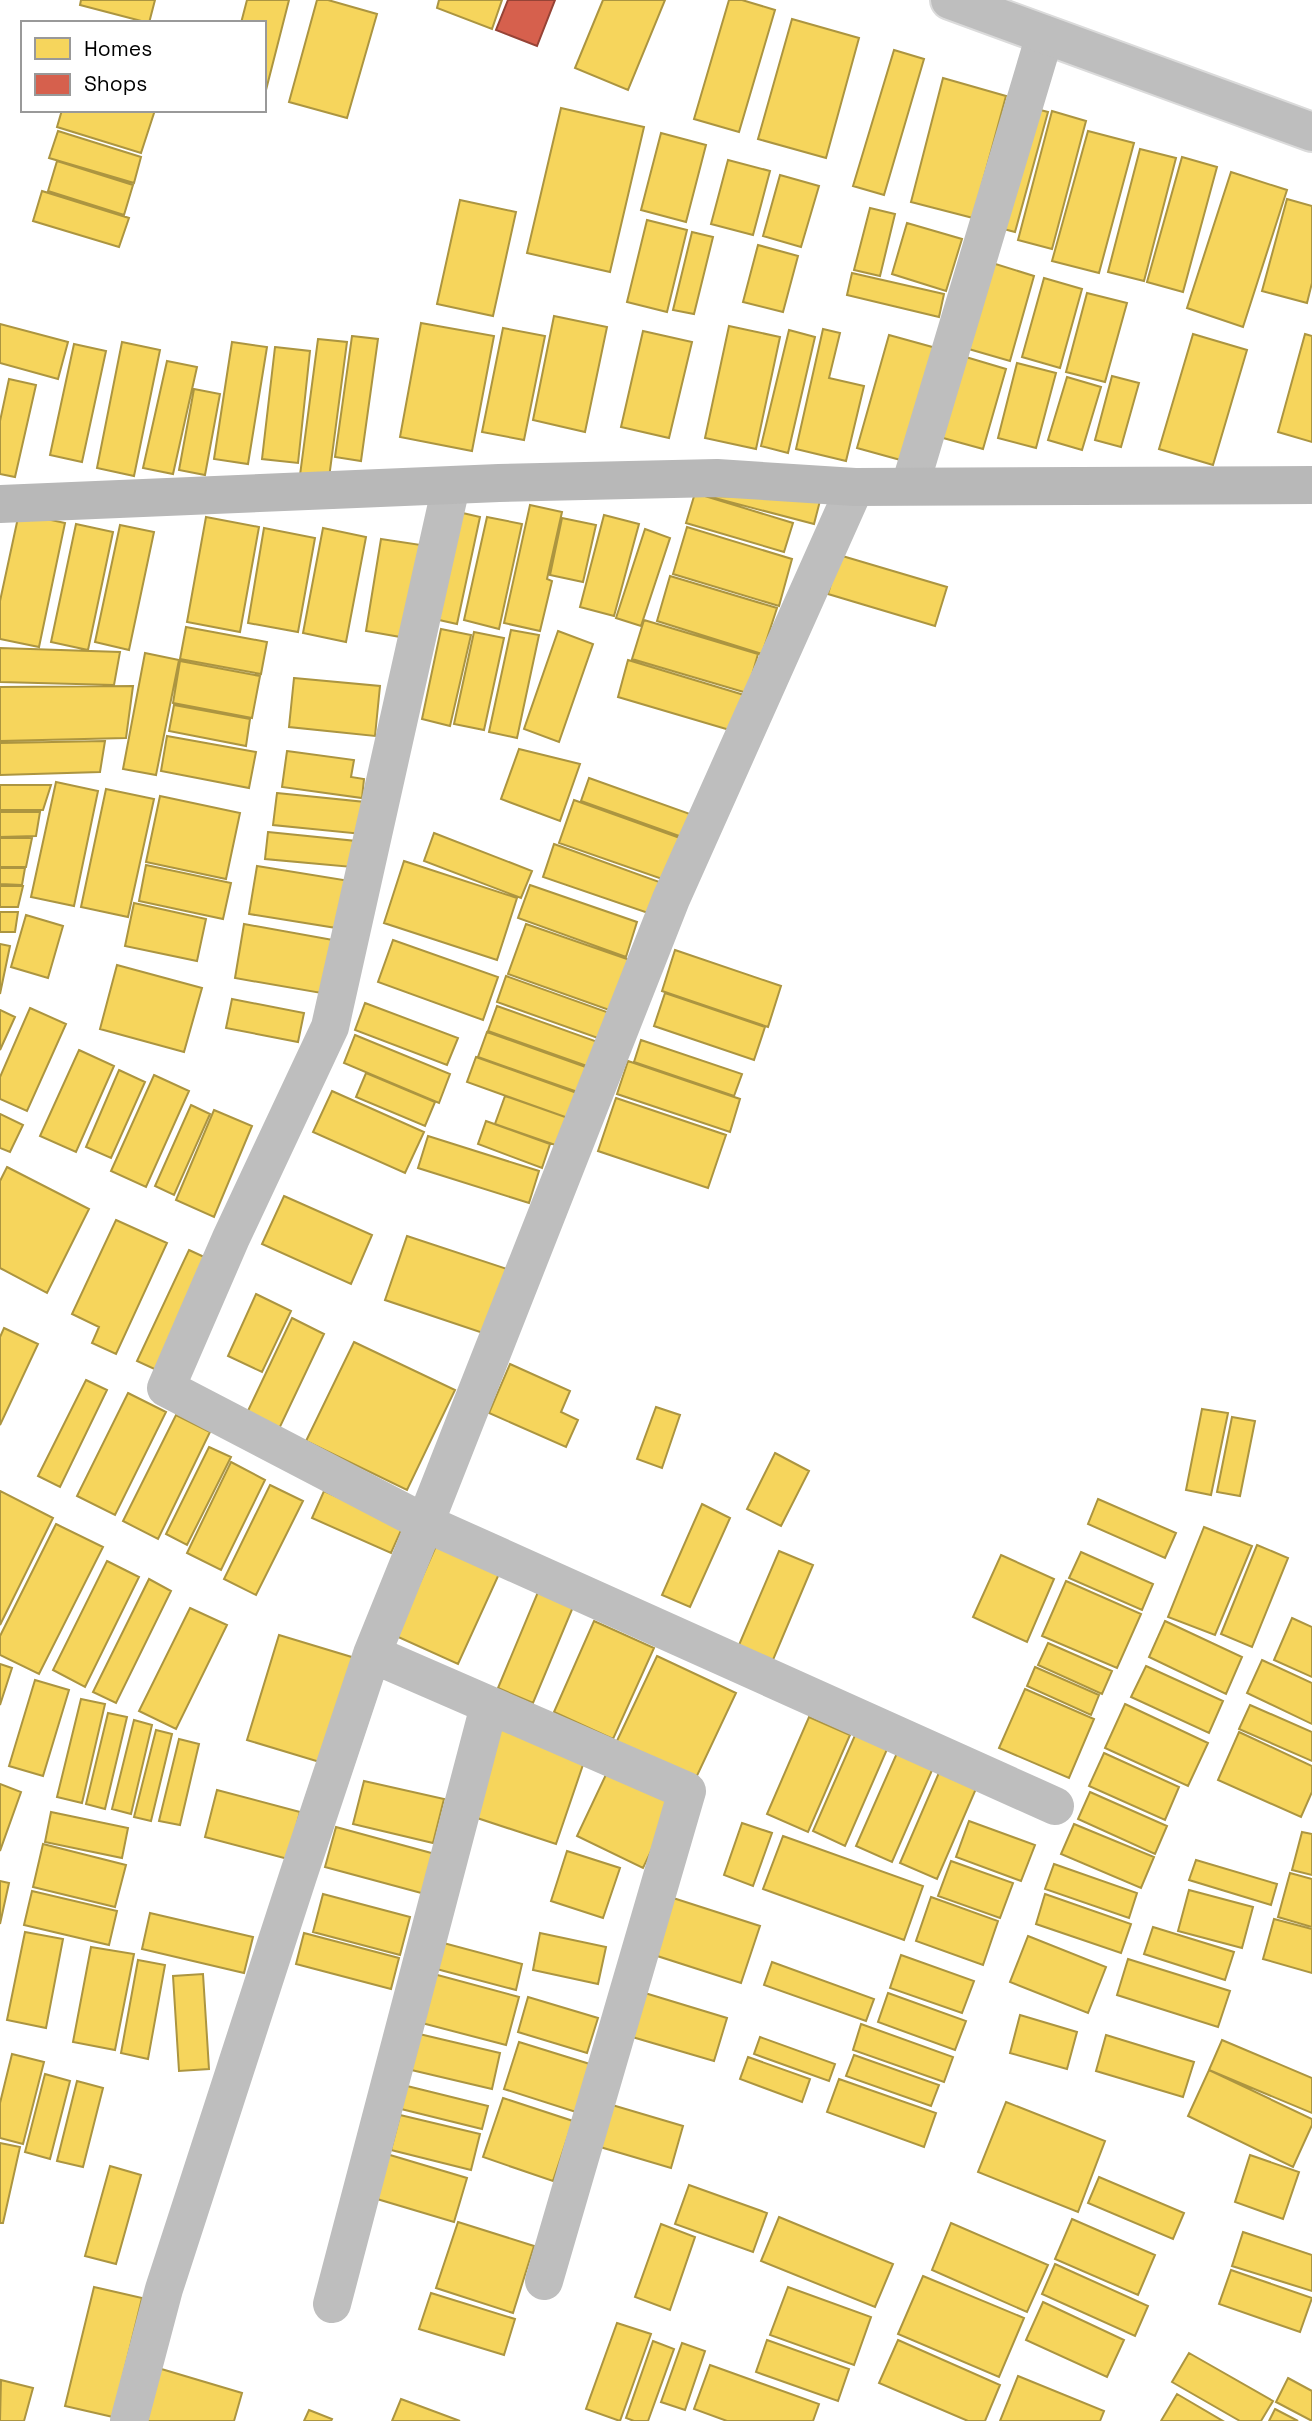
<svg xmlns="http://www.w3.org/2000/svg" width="1312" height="2421" font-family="'Space Grotesk',sans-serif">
<rect width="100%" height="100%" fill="#fff"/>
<!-- homes -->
<path fill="#f6d55c" stroke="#ac9540" stroke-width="2" d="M81,0H155L149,23L80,5Z
M247,0H289L266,90L264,23H241Z
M317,0H328L377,14L347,118L289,102Z
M439,0H502L492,29L437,8Z
M603,0H665L628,90L575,68Z
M729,0H742L775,10L739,132L694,119Z
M792,19L859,38L826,158L758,139Z
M894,50L924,59L884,195L853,186Z
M943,78L1006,96L973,218L911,202Z
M1010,102L1048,112L1015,232L977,222Z
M561,108L644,127L610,272L527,253Z
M62,110H155L141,153L57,127Z
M1052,111L1086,121L1052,249L1018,240Z
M58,131L141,157L134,183L49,158Z
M1088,131L1134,143L1099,273L1052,261Z
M661,133L706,145L686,222L641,210Z
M1140,149L1176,158L1144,281L1108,272Z
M1182,157L1217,167L1183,292L1147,282Z
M728,160L770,171L753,235L711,224Z
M57,161L133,185L124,215L48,191Z
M1231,172L1287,190L1243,327L1187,308Z
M780,175L819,186L801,247L763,236Z
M42,191L129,218L119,247L33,221Z
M1287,199L1312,206V283L1307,303L1262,291Z
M460,200L516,212L493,316L437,304Z
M870,208L895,214L880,276L854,270Z
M647,220L687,230L667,312L627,302Z
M907,223L962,239L946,291L892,274Z
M692,232L713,237L694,314L673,310Z
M758,245L798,256L783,312L743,302Z
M973,257L1034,276L1010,361L948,343Z
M852,273L944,294L939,317L847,295Z
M1044,278L1082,289L1060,368L1022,357Z
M1087,293L1127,303L1105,382L1066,372Z
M554,316L607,327L585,432L533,420Z
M421,323L494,336L472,451L400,437Z
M0,324L68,342L58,379L0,363Z
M729,326L780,337L756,449L705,438Z
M503,328L545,336L524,440L482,432Z
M823,329L840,333L829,378L864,386L846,461L796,449Z
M789,330L815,337L788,453L761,446Z
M643,331L692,342L669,438L621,427Z
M1193,334L1247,350L1213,465L1159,449Z
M1305,334L1312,336V442L1278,432Z
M889,335L936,348L904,461L857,448Z
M352,336L378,339L361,461L335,457Z
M318,339L347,342L329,478L300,475Z
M122,342L160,350L134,476L97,468Z
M232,342L267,347L248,464L214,459Z
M74,344L106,351L82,462L50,455Z
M275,347L310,351L298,463L262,459Z
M949,352L1006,369L983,449L925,433Z
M167,361L197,367L173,474L143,468Z
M1017,363L1056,373L1036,448L998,438Z
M1112,376L1139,383L1121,447L1095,440Z
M1067,377L1101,387L1082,450L1048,440Z
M9,379L36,385L15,477L0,474V421Z
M194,389L220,394L205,475L179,470Z
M695,493L793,523L784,552L686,523Z
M707,496L821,497L814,524Z
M530,505L562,512L547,579L552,581L540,631L504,623Z
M454,511L480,517L457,624L430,618Z
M19,513L65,523L39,647L0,639V601Z
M604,515L639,524L614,616L580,607Z
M206,517L259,527L240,632L187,622Z
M487,517L522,524L499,629L464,620Z
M562,518L596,525L583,582L550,575Z
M76,524L113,532L88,650L51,642Z
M120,525L154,532L129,650L95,642Z
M687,527L792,559L779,606L673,574Z
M264,528L315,538L298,632L248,623Z
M323,528L366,537L346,642L303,633Z
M645,529L670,538L641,626L616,618Z
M381,539L421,545L406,638L366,631Z
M839,555L947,587L935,626L828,594Z
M670,576L777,608L762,654L657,621Z
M644,620L758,654L747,693L632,659Z
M186,627L267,642L261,674L180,659Z
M441,629L471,635L450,726L422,719Z
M511,630L539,635L517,738L489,732Z
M558,631L593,644L559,742L524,729Z
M474,632L504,638L484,730L454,724Z
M0,648L120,652L114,685L0,682Z
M145,653L179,660L156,775L123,769Z
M628,660L744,695L733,731L618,697Z
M180,661L260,676L252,718L173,703Z
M294,678L380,686L375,736L289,727Z
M133,686L126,738L0,741V687Z
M174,705L250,719L246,746L169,731Z
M167,736L256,752L249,788L161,771Z
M105,741L100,772L0,775V743Z
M519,749L580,764L560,821L501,799Z
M287,751L354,760L351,777L364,779L362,798L282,787Z
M589,778L690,814L682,837L581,801Z
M56,782L98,791L74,906L31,897Z
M0,785H51L43,810H0Z
M106,789L154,799L128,917L81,907Z
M277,793L365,802L362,834L273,825Z
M160,796L240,813L226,879L146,862Z
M574,800L680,838L665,880L559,843Z
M0,812H40L36,836L0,837Z
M268,832L356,841L352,867L265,859Z
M434,833L532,871L521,898L424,861Z
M0,838H32L26,867H0Z
M554,844L665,884L654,915L543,877Z
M404,861L517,898L497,960L384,923Z
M146,865L231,883L223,919L139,901Z
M257,866L362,883L355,931L249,914Z
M0,868H25L22,885L0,884Z
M530,885L637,922L626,957L518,918Z
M0,886H23L18,907H0Z
M134,903L206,919L197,961L125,946Z
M0,912H18L15,932H0Z
M26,915L63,926L48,978L11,967Z
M244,924L355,944L327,994L235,978Z
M526,924L630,960L612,1011L508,974Z
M393,940L498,977L483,1020L378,982Z
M0,944L10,946L0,994Z
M675,950L781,986L768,1027L662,991Z
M117,965L202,988L184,1052L100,1029Z
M506,976L618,1016L609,1042L497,1002Z
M665,993L765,1027L754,1060L654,1026Z
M232,999L304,1013L298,1042L226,1028Z
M365,1003L458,1038L447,1065L355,1030Z
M497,1006L609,1046L601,1071L488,1031Z
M30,1008L66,1024L27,1111L0,1099V1077Z
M0,1010L15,1017L0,1050Z
M487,1032L597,1071L589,1096L478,1057Z
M355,1035L450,1074L439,1103L344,1063Z
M641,1040L742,1074L734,1096L634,1062Z
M79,1050L114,1066L76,1152L40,1136Z
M476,1057L591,1098L582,1123L467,1082Z
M628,1061L740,1099L730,1132L617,1094Z
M119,1070L145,1082L111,1158L86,1147Z
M366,1073L435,1102L425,1126L356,1097Z
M154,1075L189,1091L146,1187L111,1171Z
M332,1091L424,1132L405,1173L313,1132Z
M505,1096L571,1119L561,1147L495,1124Z
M616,1098L726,1135L708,1188L598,1151Z
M191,1105L210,1114L174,1195L155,1186Z
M214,1110L252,1126L214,1217L176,1200Z
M0,1114L23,1125L10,1152L0,1148Z
M486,1121L550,1144L542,1168L478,1144Z
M428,1136L539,1171L529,1203L418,1168Z
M7,1167L89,1209L47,1293L0,1268V1181Z
M284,1196L372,1235L351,1284L262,1244Z
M116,1220L167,1243L116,1354L92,1343L99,1327L72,1314Z
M407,1236L516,1272L495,1337L385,1300Z
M189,1250L226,1267L174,1378L137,1361Z
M256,1294L291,1311L262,1372L228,1356Z
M292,1318L324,1334L278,1431L246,1415Z
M4,1328L38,1344L0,1425V1337Z
M354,1342L455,1390L407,1490L306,1441Z
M510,1364L570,1391L561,1412L578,1420L566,1447L489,1413Z
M86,1380L107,1390L60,1487L38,1476Z
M128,1393L166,1412L115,1515L77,1496Z
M656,1407L680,1415L662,1468L637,1459Z
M1202,1409L1228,1413L1211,1495L1186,1490Z
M176,1415L210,1432L158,1539L123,1521Z
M1232,1417L1255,1421L1240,1496L1217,1492Z
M209,1447L231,1457L187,1545L166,1534Z
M775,1453L809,1471L781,1526L747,1509Z
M231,1462L265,1480L221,1570L187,1553Z
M270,1485L303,1501L256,1595L224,1579Z
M0,1491L53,1518L0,1625Z
M324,1491L403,1526L391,1553L312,1518Z
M1098,1499L1176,1533L1165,1558L1088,1524Z
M702,1504L730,1518L690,1607L662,1595Z
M56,1524L103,1547L39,1674L0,1655V1636Z
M1204,1527L1252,1546L1215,1635L1168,1617Z
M1257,1545L1288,1558L1252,1647L1221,1634Z
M436,1546L499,1574L458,1664L396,1636Z
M779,1551L813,1565L770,1667L736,1652Z
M1081,1552L1153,1584L1142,1610L1069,1578Z
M1001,1555L1054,1579L1027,1642L973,1617Z
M107,1561L139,1577L85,1687L53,1670Z
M149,1579L171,1591L116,1703L93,1692Z
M1066,1581L1141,1614L1117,1668L1042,1636Z
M538,1592L573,1607L533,1703L498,1688Z
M190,1608L227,1625L176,1729L139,1711Z
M1292,1618L1312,1627V1677L1274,1660Z
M594,1621L654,1648L613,1739L554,1712Z
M1165,1621L1242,1657L1226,1694L1149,1657Z
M279,1635L355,1658L323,1763L247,1740Z
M1048,1643L1112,1671L1102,1694L1038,1665Z
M657,1656L736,1693L694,1782L615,1745Z
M1262,1660L1312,1683V1724L1247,1693Z
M0,1664L12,1668L0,1705Z
M1146,1666L1223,1701L1209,1733L1131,1697Z
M1035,1667L1099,1695L1091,1715L1027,1686Z
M35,1680L69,1690L43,1776L9,1766Z
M1025,1689L1094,1719L1069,1778L999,1748Z
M81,1699L105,1704L82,1803L57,1797Z
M1125,1704L1208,1743L1188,1786L1105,1748Z
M1250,1705L1312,1732V1761L1239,1729Z
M108,1713L127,1717L105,1809L86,1804Z
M809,1717L850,1735L808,1832L767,1814Z
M134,1720L152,1725L131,1814L112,1809Z
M492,1725L586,1756L556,1844L462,1813Z
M156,1730L172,1734L151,1821L134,1817Z
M1239,1732L1312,1766V1792L1301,1817L1218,1780Z
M856,1733L888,1747L845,1846L813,1831Z
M179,1739L199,1744L180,1825L159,1821Z
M897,1753L933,1768L892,1862L856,1846Z
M1104,1753L1179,1787L1165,1820L1089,1786Z
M611,1764L677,1797L643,1868L577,1836Z
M941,1768L978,1784L937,1879L900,1863Z
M364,1781L444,1799L433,1843L353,1824Z
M0,1784L21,1792L0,1851Z
M217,1790L300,1812L288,1859L205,1837Z
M1090,1792L1167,1826L1155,1854L1078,1819Z
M51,1812L128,1828L122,1858L45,1842Z
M969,1821L1035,1845L1021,1881L956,1857Z
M742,1823L772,1833L753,1886L724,1875Z
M1074,1824L1154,1857L1141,1888L1061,1854Z
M336,1827L435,1854L425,1894L325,1867Z
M1302,1832L1312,1834V1875L1292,1870Z
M783,1836L923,1886L904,1940L763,1889Z
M43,1844L126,1865L115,1907L33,1887Z
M567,1851L620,1868L603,1918L551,1901Z
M1196,1860L1277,1884L1271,1905L1189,1880Z
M951,1861L1013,1883L1000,1918L938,1896Z
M1054,1864L1137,1893L1129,1918L1045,1889Z
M1290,1873L1312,1879V1927L1278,1917Z
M0,1881L9,1883L0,1924Z
M1189,1890L1253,1907L1242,1948L1178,1931Z
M32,1891L117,1911L109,1945L24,1925Z
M323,1894L410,1917L400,1955L313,1932Z
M1045,1894L1131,1924L1121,1953L1036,1924Z
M670,1897L760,1926L741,1983L651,1954Z
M931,1897L998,1921L983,1965L916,1941Z
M150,1913L253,1937L244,1973L142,1949Z
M1274,1919L1312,1929V1973L1263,1959Z
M1153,1927L1234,1952L1225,1980L1144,1954Z
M25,1932L63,1939L46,2028L7,2020Z
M304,1933L399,1958L391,1989L296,1964Z
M540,1933L606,1947L598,1984L533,1970Z
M1028,1936L1106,1967L1088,2013L1010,1982Z
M436,1941L522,1964L516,1990L429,1967Z
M91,1947L134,1954L115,2050L73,2042Z
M901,1955L974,1981L962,2013L890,1988Z
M1128,1959L1230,1991L1218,2027L1117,1995Z
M138,1960L165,1965L148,2059L121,2053Z
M772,1962L874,1999L866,2021L764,1985Z
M430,1973L519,1997L506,2045L418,2022Z
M203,1974L209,2069L179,2071L173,1976Z
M635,1990L727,2018L714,2061L622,2034Z
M888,1993L966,2021L955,2050L878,2022Z
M528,1997L598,2018L587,2053L518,2032Z
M1020,2015L1077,2032L1067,2069L1010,2053Z
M861,2024L953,2057L944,2082L853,2050Z
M415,2033L500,2053L492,2089L407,2069Z
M1106,2035L1194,2062L1183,2097L1096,2071Z
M760,2037L835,2064L829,2081L754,2054Z
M1222,2040L1312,2078V2113L1209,2070Z
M519,2042L593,2065L579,2113L504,2089Z
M12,2054L44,2062L23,2144L0,2138V2103Z
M854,2055L939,2085L931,2106L846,2076Z
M748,2057L810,2079L802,2102L740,2079Z
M1209,2070L1312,2119V2125L1293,2167L1188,2116Z
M45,2074L70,2081L50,2159L25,2152Z
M839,2079L936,2113L924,2147L827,2112Z
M77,2081L103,2088L83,2167L57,2161Z
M407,2086L488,2106L482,2129L401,2109Z
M503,2098L573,2121L553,2181L483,2157Z
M602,2102L683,2126L671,2168L590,2144Z
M1006,2102L1105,2141L1078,2212L978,2172Z
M400,2115L480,2134L471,2170L391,2150Z
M0,2143L20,2147L3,2223H0Z
M380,2152L467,2178L454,2222L367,2196Z
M1250,2155L1299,2172L1283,2219L1235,2202Z
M110,2166L141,2175L116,2264L85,2256Z
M1099,2177L1184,2213L1173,2239L1088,2203Z
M689,2185L767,2213L753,2252L675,2224Z
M779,2217L893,2264L875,2307L761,2261Z
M1072,2219L1155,2255L1138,2295L1055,2259Z
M458,2222L534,2246L513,2313L436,2288Z
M951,2223L1048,2265L1027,2312L932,2270Z
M661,2224L695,2237L670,2310L635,2297Z
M1243,2232L1312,2255V2291L1232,2266Z
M1055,2264L1148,2306L1135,2336L1042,2294Z
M1231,2270L1312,2298L1300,2332L1219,2304Z
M923,2276L1024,2318L999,2377L898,2334Z
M94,2287L142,2298L113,2417L65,2406Z
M788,2287L871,2317L854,2365L770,2335Z
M431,2293L515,2319L504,2355L419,2329Z
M1043,2302L1124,2340L1107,2377L1026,2340Z
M617,2323L651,2334L620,2421L586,2409Z
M767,2340L849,2369L838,2401L756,2372Z
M898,2340L1000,2385L985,2421H968L879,2383Z
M653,2341L674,2349L648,2421H634L626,2418Z
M682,2343L705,2351L685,2410L661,2402Z
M1189,2353L1273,2401L1261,2421H1240L1172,2382Z
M710,2365L819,2404L813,2421H727L694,2409Z
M158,2368L242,2393L234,2421H142Z
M1018,2376L1104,2411L1100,2421H1000Z
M1288,2378L1312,2391V2421L1276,2402Z
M1,2380L33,2388L24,2421H0Z
M1177,2394L1223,2421H1161Z
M401,2399L460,2421H392Z
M1275,2409L1298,2421H1269Z
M309,2410L332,2419L331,2421H304Z"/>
<!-- shops -->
<path fill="#d6604d" stroke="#964336" stroke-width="2" d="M508,0H555L537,46L496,30Z"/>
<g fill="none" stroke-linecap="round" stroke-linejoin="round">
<defs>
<path id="primary" d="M950,0L1312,132"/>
</defs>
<!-- primary casing -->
<use href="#primary" stroke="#dbdbdb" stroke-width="42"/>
<!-- street -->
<path stroke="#bebebe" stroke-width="38" d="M451,486L330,1027L231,1238L166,1388L425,1523L671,899L855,487
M910,486L1045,35
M372,1654L687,1791L544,2281
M332,2304L489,1706
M129,2421L164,2289L298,1876L372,1654L425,1523L1055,1806"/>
<!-- secondary -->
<path stroke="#b8b8b8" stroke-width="38" d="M0,504L499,483L717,478L855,487L1312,485"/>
<!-- primary -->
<use href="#primary" stroke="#bebebe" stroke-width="38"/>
</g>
<!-- legend -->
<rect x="21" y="21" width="245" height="91" fill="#ffffff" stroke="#999999" stroke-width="2"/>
<rect x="35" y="38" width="35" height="21" fill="#f6d55c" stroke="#999999" stroke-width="2"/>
<text x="84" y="56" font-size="21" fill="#000000">Homes</text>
<rect x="35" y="74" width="35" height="21" fill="#d6604d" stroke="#999999" stroke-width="2"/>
<text x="84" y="91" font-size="21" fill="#000000">Shops</text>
</svg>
